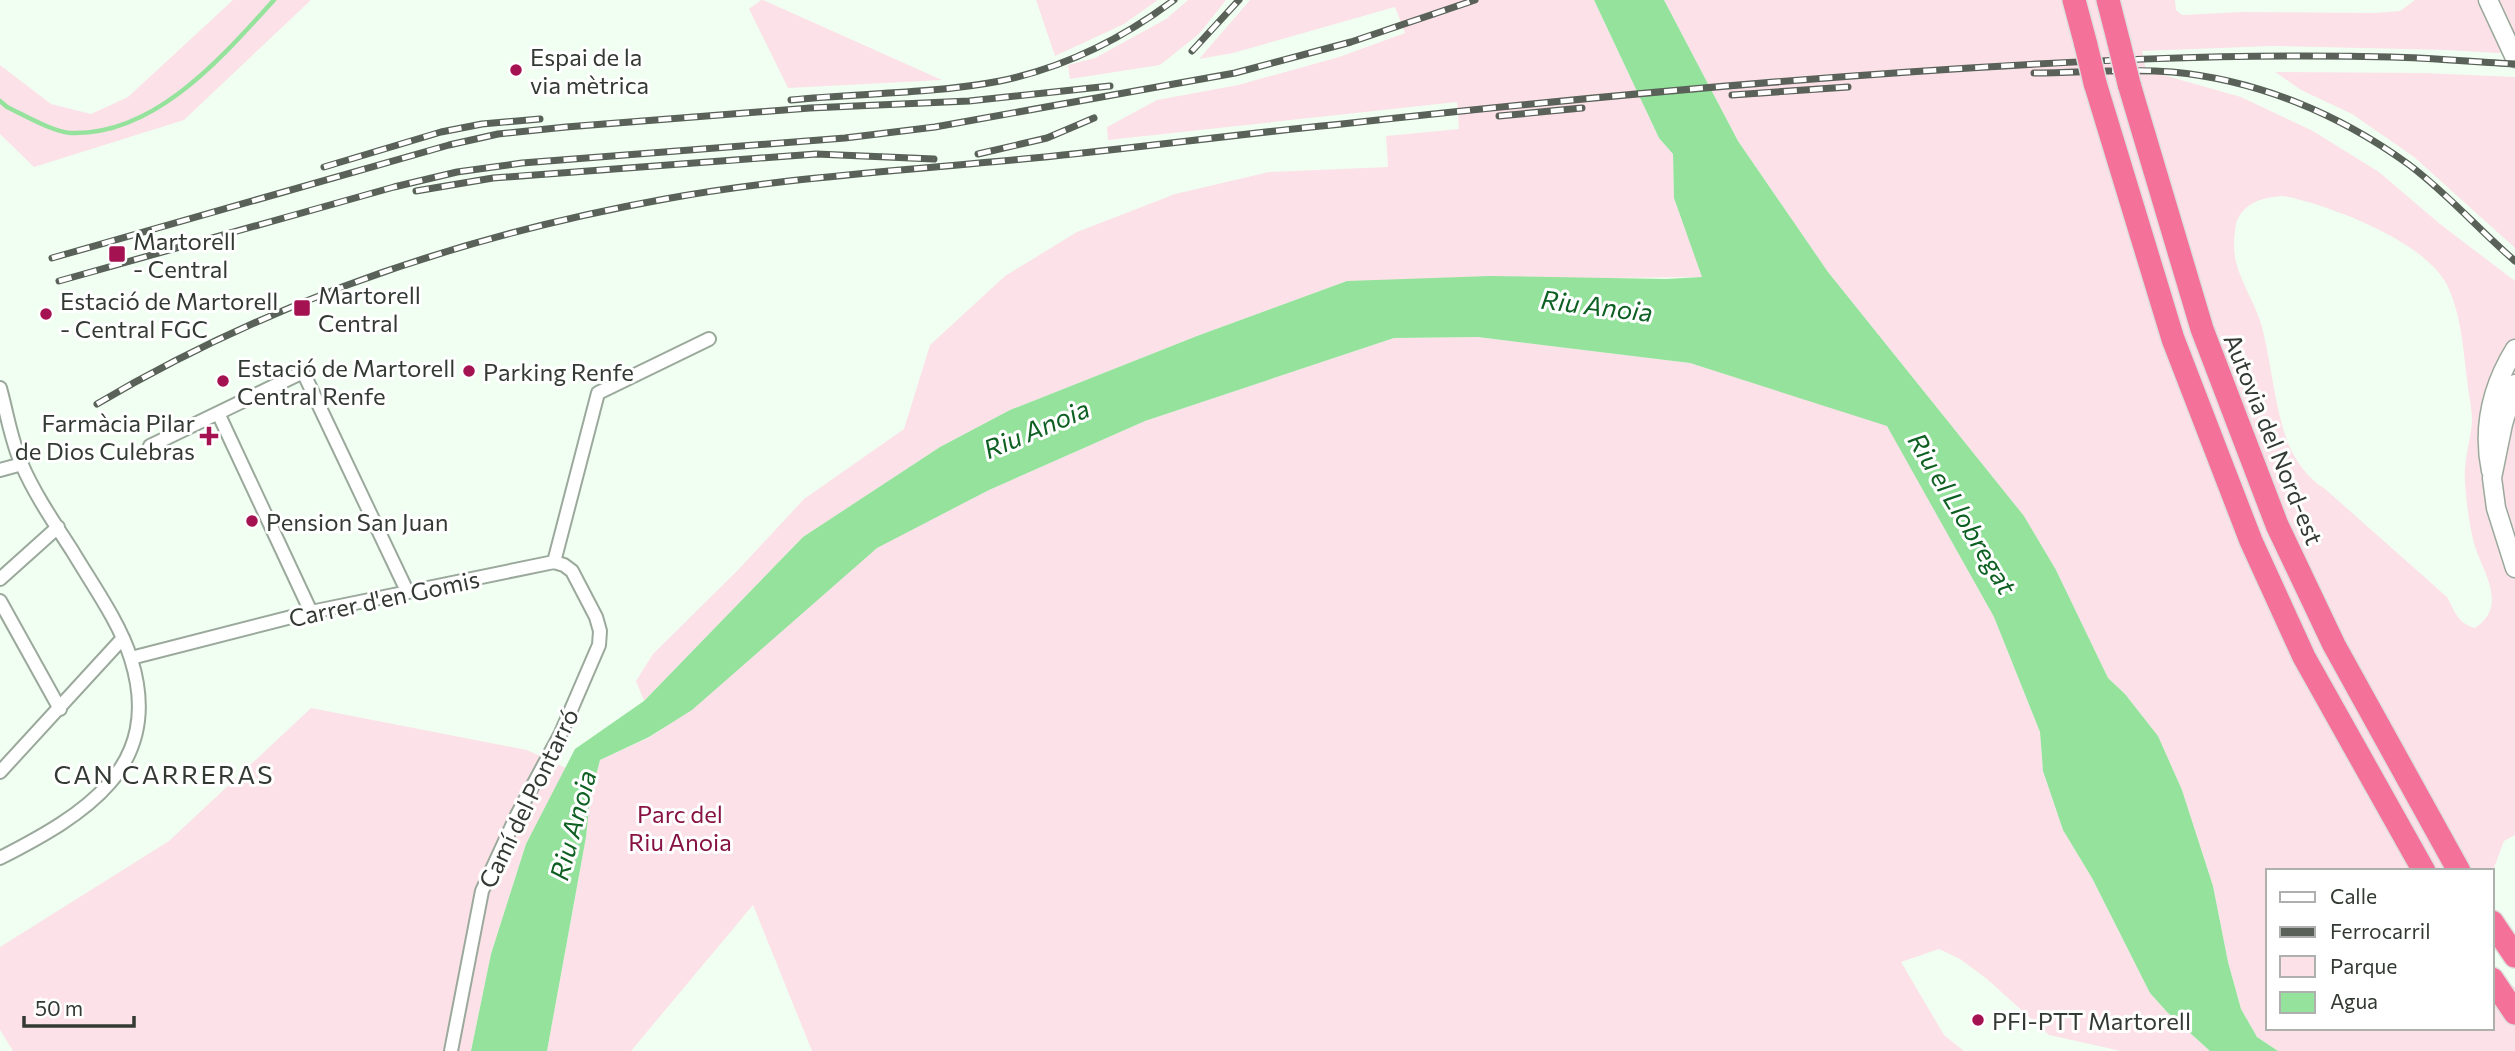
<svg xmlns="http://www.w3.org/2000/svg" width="2515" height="1051" font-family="Commissioner,sans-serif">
<rect width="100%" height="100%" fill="#f0fff1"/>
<!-- green -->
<path fill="#fce2e8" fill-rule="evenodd" d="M233,0H311L184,120L34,167L0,134V65L51,104L91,114L128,97Z
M761,0H763L942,80L788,88L749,9Z
M1036,0H1158L1124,24L1055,56Z
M1188,0H1226L1199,34L1160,65L1070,79L1068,65L1095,58L1166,19Z
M1250,0H1594L1659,138L1673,154L1674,198L1703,277L1347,281L1197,336L1010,410L940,447L803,537L644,701L636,681L653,654L738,570L804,499L904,429L930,345L1005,276L1077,232L1175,194L1269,172L1388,167L1386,136L1459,129L1457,102L1108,140L1107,127L1157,100L1238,85L1339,57L1405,33L1395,7L1233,53L1199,59Z
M1664,0H2175L2176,10L2182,15L2240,12L2374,13L2400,11L2415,0H2515V54L2446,50L2272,46L2142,51L2147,75L2160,74L2241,97L2313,131L2379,172L2440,224L2515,281V835L2504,841L2492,873V871H2268V1028H2492V976L2515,987V1051H2278L2257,1037L2241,1009L2228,962L2213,886L2182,790L2158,736L2125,694L2108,678L2056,570L2024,516L1828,272L1738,141ZM2283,196C2329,205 2425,241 2447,285C2461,314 2463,347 2467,379C2468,392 2472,407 2472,421C2471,437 2466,452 2465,468C2464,480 2466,493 2467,505C2469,519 2471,533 2475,547C2484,574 2508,606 2475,628C2457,623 2455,611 2447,597L2324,488C2308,479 2295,460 2288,443C2274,406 2272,365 2262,327C2256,305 2242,285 2236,262C2233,251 2234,235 2236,224C2242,203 2263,197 2283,196Z
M2275,72L2424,73L2515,77V248L2414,157L2352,114L2301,90Z
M1478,337L1690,363L1887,425L1994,617L2040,732L2043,771L2063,830L2092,878L2150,993L2167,1012L2210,1051H2121L2049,1035L1987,979L1960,959L1939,949L1901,962L1944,1035L1964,1051H812L753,905L631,1051H547L586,837L590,799L600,760L650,737L692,709L876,548L989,490L1145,421L1394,338Z
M311,708L527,750L566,768L526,844L491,954L471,1051H13L0,1030V947L169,841Z"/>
<!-- water -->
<path fill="#95e29c" d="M1594,0H1664L1738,141L1828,272L2024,516L2056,570L2108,678L2125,694L2158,736L2182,790L2213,886L2228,962L2241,1009L2257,1037L2278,1051H2210L2167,1012L2150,993L2092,878L2063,830L2043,771L2040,732L1994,617L1887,426L1690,363L1478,337L1394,338L1145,421L989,490L877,548L692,710L649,737L600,760L590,799L586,837L547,1051H471L491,954L526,844L575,749L644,701L803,537L940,447L1010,410L1197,336L1347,281L1490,276L1666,279L1702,277L1674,198L1673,154L1659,138Z"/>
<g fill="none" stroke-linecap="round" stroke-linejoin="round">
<!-- stream -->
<path stroke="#95e29c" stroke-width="4.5" d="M0,101L7,107C24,115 53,132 71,133C155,136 222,57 274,0"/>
<defs>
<path id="street" d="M0,388C7,413 11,441 22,465C35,495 55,524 73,552C92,584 120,623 131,659C165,767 84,815 0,858
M218,413L311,612
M150,446L303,372L407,591
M0,470L22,464
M554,562L598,393L709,339
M0,579L58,527
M0,601L60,709
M131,658L311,612L554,562L564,565L572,571L596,617L600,631L599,645L561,733L517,815L482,891L451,1051
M0,772L123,638"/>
<path id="secondary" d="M2488,0L2515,58
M2515,384L2503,424L2492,478L2496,508L2515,568
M2491,471C2482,427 2491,388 2515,349"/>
<path id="highway" d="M2074,0L2086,45
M2108,0L2119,43
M2095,83L2173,339L2251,541L2304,657L2424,871
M2129,84L2202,329L2277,525L2334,645L2459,871
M2492,922L2515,956
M2492,979L2515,1013"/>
</defs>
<!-- street casing -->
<use href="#street" stroke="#9ba99c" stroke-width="16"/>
<!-- secondary casing -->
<use href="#secondary" stroke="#9ba99c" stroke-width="21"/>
<!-- highway casing -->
<use href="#highway" stroke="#dedfde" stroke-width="26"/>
<!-- street -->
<use href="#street" stroke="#fff" stroke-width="12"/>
<!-- secondary -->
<use href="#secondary" stroke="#fff" stroke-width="18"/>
<!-- highway -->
<use href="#highway" stroke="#f47299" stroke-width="23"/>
<defs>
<path id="rail" d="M1192,51L1239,0
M2034,73C2080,73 2127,68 2172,72C2258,80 2339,114 2408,164C2446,192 2479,230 2515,261
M1732,95L1848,87
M791,100C860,93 932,94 1000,81C1063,68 1122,39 1174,0
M1499,116L1582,108
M978,154L1047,138L1094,118
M324,167L441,132L482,124L540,119
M416,191L493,178L816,154L934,159
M52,258L449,145L498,134L566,127L810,108L969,101L1110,86
M59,281L394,187L457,172L522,163L845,138L935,127L1235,73L1351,42L1475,0
M97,404C271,301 466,235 665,199C786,177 911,170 1034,158C1137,148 1239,134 1342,124C1531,103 1719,85 1909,72C2070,61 2230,53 2391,57C2433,58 2474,62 2515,64"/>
</defs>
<!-- rail casing -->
<use href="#rail" stroke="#596159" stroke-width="7"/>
<!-- rail -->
<use href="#rail" stroke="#fff" stroke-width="4.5" stroke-dasharray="13" stroke-linecap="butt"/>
<defs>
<path id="highway-bridge" d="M2119,43L2129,84
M2086,45L2095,83"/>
</defs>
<!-- highway-bridge casing -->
<use href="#highway-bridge" stroke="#dedfde" stroke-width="26" stroke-linecap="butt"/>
<!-- highway-bridge -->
<use href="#highway-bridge" stroke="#f47299" stroke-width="23"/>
</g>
<!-- markers -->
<g fill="#a51251" stroke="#fff" stroke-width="2.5">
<circle cx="516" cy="70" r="7"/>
<rect x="108" y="245" width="18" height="18" rx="3.5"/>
<rect x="293" y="299" width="18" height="18" rx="3.5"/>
<circle cx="46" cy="314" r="7"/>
<circle cx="469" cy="371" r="7"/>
<circle cx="223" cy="381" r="7"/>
<path d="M205.5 425.5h7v7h7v7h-7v7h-7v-7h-7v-7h7z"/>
<circle cx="252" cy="521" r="7"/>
<circle cx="1978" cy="1020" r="7"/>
</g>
<g text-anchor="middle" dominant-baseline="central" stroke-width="6" stroke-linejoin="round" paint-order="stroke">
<!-- poi labels -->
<g font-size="24" fill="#333933" stroke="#fff" text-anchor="start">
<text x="530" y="56">Espai de la<tspan x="530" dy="28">via mètrica</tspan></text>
<text x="133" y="240">Martorell<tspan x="133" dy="28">- Central</tspan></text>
<text x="318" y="294">Martorell<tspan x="318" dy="28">Central</tspan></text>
<text x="60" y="300">Estació de Martorell<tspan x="60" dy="28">- Central FGC</tspan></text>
<text x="237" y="367">Estació de Martorell<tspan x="237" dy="28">Central Renfe</tspan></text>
<text x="483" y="371">Parking Renfe</text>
<text x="195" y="422" text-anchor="end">Farmàcia Pilar<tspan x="195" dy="28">de Dios Culebras</tspan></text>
<text x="266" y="521">Pension San Juan</text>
<text x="1992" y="1020">PFI-PTT Martorell</text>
</g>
<!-- street labels -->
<g font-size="24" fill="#333933" stroke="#fff">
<text transform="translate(2274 439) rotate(68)">Autovia del Nord-est</text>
<text transform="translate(384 598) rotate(-12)">Carrer d'en Gomis</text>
<text transform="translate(528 798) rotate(-64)">Camí del Pontarró</text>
</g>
<!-- park labels -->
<g font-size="24" fill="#861142" stroke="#fff">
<text x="680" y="813">Parc del<tspan x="680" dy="28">Riu Anoia</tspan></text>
</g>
<!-- water labels -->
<g font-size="26" font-style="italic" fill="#0d6022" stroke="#fff">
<text transform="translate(1597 305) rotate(7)">Riu Anoia</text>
<text transform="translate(1036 428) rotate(-23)">Riu Anoia</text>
<text transform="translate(1963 513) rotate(59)">Riu el Llobregat</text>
<text transform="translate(572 825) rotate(-75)">Riu Anoia</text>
</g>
<!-- neighbourhood labels -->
<g font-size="26" letter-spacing="2" fill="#333933" stroke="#fff">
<text x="164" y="773">CAN CARRERAS</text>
</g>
</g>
<!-- legend -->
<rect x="2266" y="869" width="228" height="161" fill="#ffffff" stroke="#adb0ad" stroke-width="2"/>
<rect x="2280" y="892" width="35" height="10" fill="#ffffff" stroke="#adb0ad" stroke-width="2"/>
<text x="2330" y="904" font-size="21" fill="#333933">Calle</text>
<rect x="2280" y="927" width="35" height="10" fill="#596159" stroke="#adb0ad" stroke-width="2"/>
<text x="2330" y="939" font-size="21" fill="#333933">Ferrocarril</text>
<rect x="2280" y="956" width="35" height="21" fill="#fce2e8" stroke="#adb0ad" stroke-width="2"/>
<text x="2330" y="974" font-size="21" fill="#333933">Parque</text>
<rect x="2280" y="992" width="35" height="21" fill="#95e29c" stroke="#adb0ad" stroke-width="2"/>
<text x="2330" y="1009" font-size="21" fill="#333933">Agua</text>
<!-- scale -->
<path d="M24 1016v10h110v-10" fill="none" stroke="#333933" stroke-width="3.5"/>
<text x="35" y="1016" font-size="21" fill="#333933" stroke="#ffffff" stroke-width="5" paint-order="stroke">50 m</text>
</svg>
